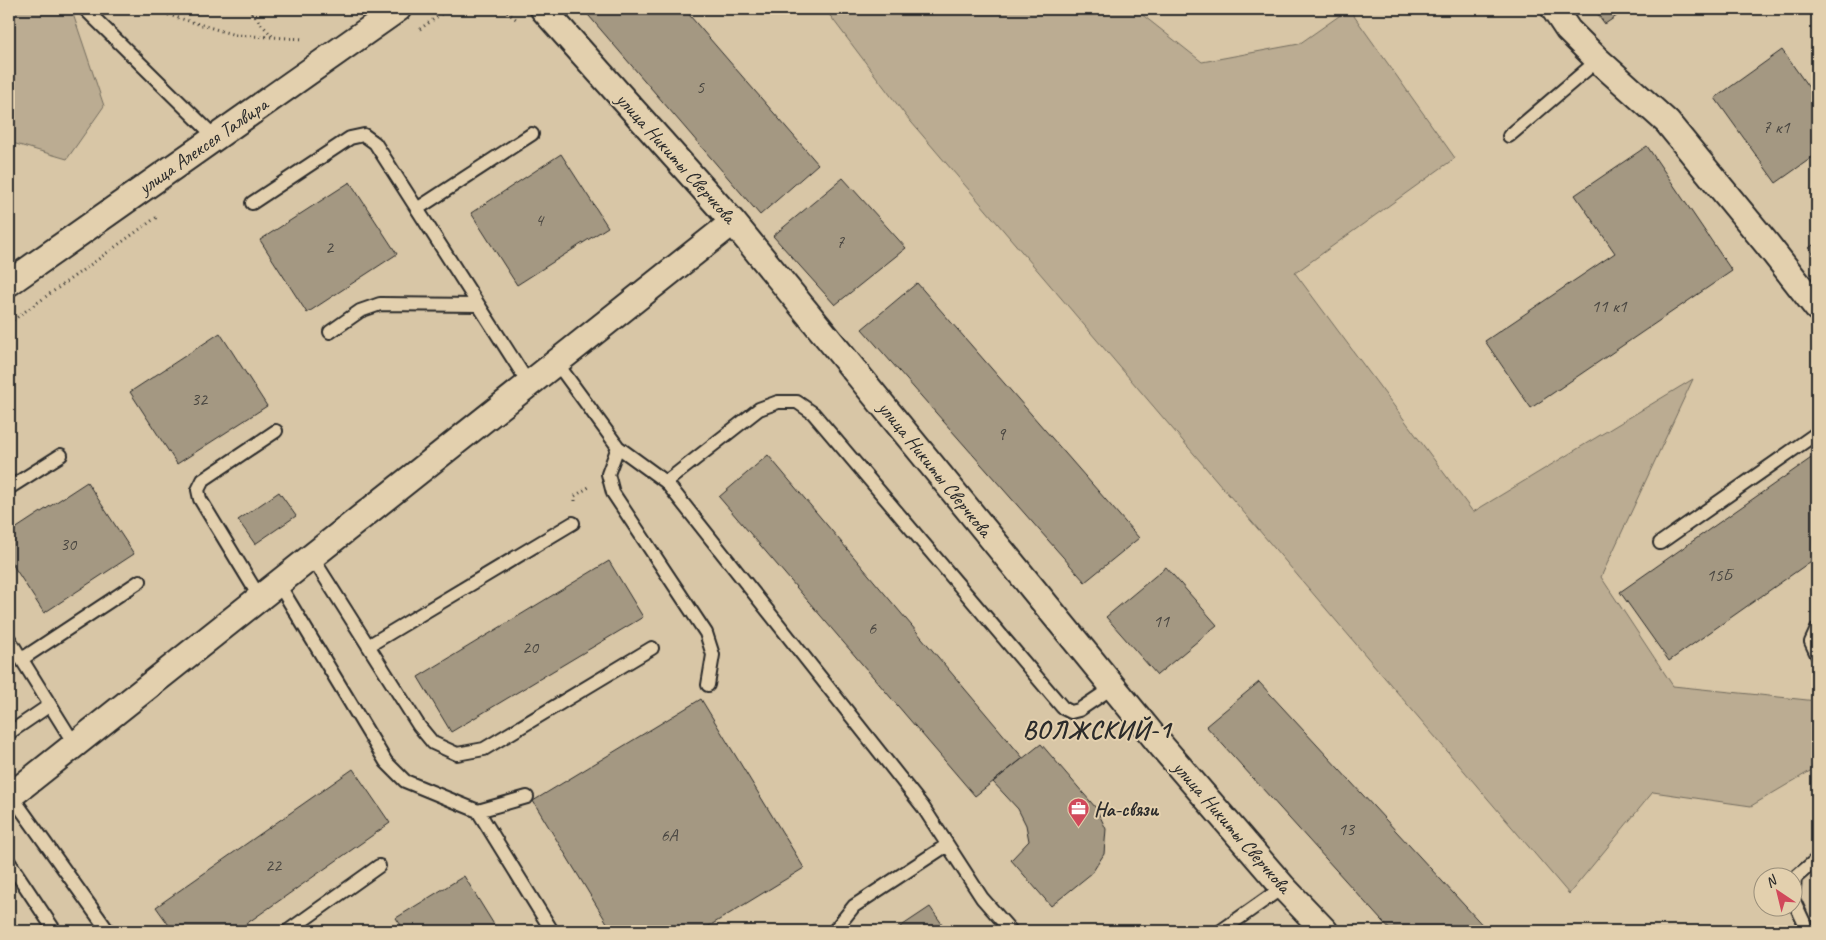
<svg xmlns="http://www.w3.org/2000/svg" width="1826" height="940" font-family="Caveat,sans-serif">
<rect width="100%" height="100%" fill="#d8c6a6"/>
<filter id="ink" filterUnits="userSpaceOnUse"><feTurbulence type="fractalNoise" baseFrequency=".02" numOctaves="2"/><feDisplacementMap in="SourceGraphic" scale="10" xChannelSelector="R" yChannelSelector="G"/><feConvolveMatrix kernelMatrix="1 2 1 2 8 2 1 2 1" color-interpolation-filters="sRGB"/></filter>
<g filter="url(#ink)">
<!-- green -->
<path fill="#bbac92" stroke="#736c5e" d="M9,9H70L72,11L104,106L67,159L9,142Z
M825,9H1135L1202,62L1299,44L1349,9L1455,158L1295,273L1473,512L1693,379L1601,577L1673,686L1817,701V767L1751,806L1653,792L1569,894L906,116Z"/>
<!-- building -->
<path fill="#a49882" stroke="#2b2b2b" d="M583,9H684L818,164L760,215Z
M1594,9H1627L1605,24Z
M1782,50L1817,99V154L1776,183L1715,98Z
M1647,146L1732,271L1531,408L1485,341L1615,253L1575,195Z
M561,154L608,227L517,285L471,213Z
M843,178L906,248L835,305L773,236Z
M350,182L397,254L307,313L260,240Z
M1817,242V259L1809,248Z
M917,283L1139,538L1085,582L862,329Z
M220,333L267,406L177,464L130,392Z
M1817,454V557L1669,661L1620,592Z
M768,455L1023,758L975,796L719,497Z
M87,482L134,554L44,613L9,559V533Z
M279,492L296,516L255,544L238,520Z
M609,561L643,617L451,732L418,677Z
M1166,567L1217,625L1157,675L1106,617Z
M1259,682L1488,931H1391L1206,726Z
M701,699L804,868L701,931H612L533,801Z
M1041,744L1096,808L1106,829L1104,854L1092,873L1051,906L1011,860L1029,841L1026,825L1018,809L993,782Z
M353,769L390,823L236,931H173L156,907Z
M464,876L498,931H405L396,918Z
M930,907L947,931H894Z"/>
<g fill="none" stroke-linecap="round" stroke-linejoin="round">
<defs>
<path id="service" d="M85,9L215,137
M1509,136L1598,60
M252,203L350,138L364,135L375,143L529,384
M417,209L532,134
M330,332L360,311L380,304L478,305
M556,362L618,447L666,482L923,807L982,898L1011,931
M618,447L608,474L613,493L706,633L713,655L708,685
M666,482L759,409L778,402H797L813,413L1063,708L1071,712L1079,710L1113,687
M9,488L61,455
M1660,543L1817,433
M312,557L419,726L433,743L457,754L484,749L652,648
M278,583L386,762L405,781L478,811L552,931
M260,598L200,499L198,490L203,480L276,431
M1817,629L1811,642L1817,655
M9,639L75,745
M368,646L573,523
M22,659L140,581
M9,733L50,705
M11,795L108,931
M478,811L527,797
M9,862L55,931
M1794,888L1795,878L1817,859
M1794,901L1808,931
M288,931L379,866
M834,931L854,906L947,845
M1221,931L1283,887"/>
<path id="minor" d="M543,9L733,222L1159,743L1283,887L1325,931
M1554,9L1568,30L1598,60L1667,122L1767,244L1817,308
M9,283L398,9
M9,797L733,222"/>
</defs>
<!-- service casing -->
<use href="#service" stroke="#2b2b2b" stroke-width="16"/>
<!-- minor casing -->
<use href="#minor" stroke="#2b2b2b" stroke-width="29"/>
<!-- path -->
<path stroke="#2b2b2b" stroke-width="3" stroke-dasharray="1 4" stroke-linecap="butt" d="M149,9L235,35L305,39
M248,9L273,37
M503,9L516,19
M420,29L448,9
M9,323L157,217
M575,501V496L589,487"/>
<!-- service -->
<use href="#service" stroke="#e3d0ae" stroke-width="12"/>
<!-- minor -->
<use href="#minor" stroke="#e3d0ae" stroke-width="25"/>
</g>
</g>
<!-- icons -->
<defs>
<symbol id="office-pin" viewBox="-11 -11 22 30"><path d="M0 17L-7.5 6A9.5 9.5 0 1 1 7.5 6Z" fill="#d1495b" stroke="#e3d0ae"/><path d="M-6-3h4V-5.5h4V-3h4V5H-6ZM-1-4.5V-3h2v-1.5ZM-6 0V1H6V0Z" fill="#fff"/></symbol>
</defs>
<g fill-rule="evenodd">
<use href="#office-pin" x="1066" y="796" width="25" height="34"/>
</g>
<g text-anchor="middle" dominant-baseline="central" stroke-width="4" stroke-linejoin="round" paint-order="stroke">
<!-- number labels -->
<g font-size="18" fill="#494641">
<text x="700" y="87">5</text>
<text x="1776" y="127">7 к1</text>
<text x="539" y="220">4</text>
<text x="840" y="242">7</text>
<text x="329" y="247">2</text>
<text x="1609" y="306">11 к1</text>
<text x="199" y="399">32</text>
<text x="1001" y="434">9</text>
<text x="68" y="544">30</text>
<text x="1719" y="575">15Б</text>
<text x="1161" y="621">11</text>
<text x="872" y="628">6</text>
<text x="530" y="647">20</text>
<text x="1346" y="829">13</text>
<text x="669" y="835">6А</text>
<text x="273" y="865">22</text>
</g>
<!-- street labels -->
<g font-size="20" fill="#2b2b2b" stroke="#e3d0ae">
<text transform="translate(203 146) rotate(-35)">улица Алексея Талвира</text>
<text transform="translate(676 158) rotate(48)">улица Никиты Сверчкова</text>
<text transform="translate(935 469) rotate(51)">улица Никиты Сверчкова</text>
<text transform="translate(1232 827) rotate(49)">улица Никиты Сверчкова</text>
</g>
<!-- poi labels -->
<g font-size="20" font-weight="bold" fill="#2b2b2b" stroke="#e3d0ae" text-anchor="start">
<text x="1094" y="809">На-связи</text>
</g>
<!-- district labels -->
<g font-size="25" font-weight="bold" letter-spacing="1" fill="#2b2b2b" stroke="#e3d0ae">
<text x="1097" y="730">ВОЛЖСКИЙ-1</text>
</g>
</g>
<!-- margin -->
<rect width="1826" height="940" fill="none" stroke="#e3d0ae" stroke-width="30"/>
<rect x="15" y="15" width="1796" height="910" fill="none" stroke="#2b2b2b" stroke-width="2" filter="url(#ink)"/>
<!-- north arrow -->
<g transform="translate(1778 892) rotate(325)"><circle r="24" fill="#e3d0ae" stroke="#998e7a"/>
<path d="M0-4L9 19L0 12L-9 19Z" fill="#d1495b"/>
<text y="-8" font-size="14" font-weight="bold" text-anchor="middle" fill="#2b2b2b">N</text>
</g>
</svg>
